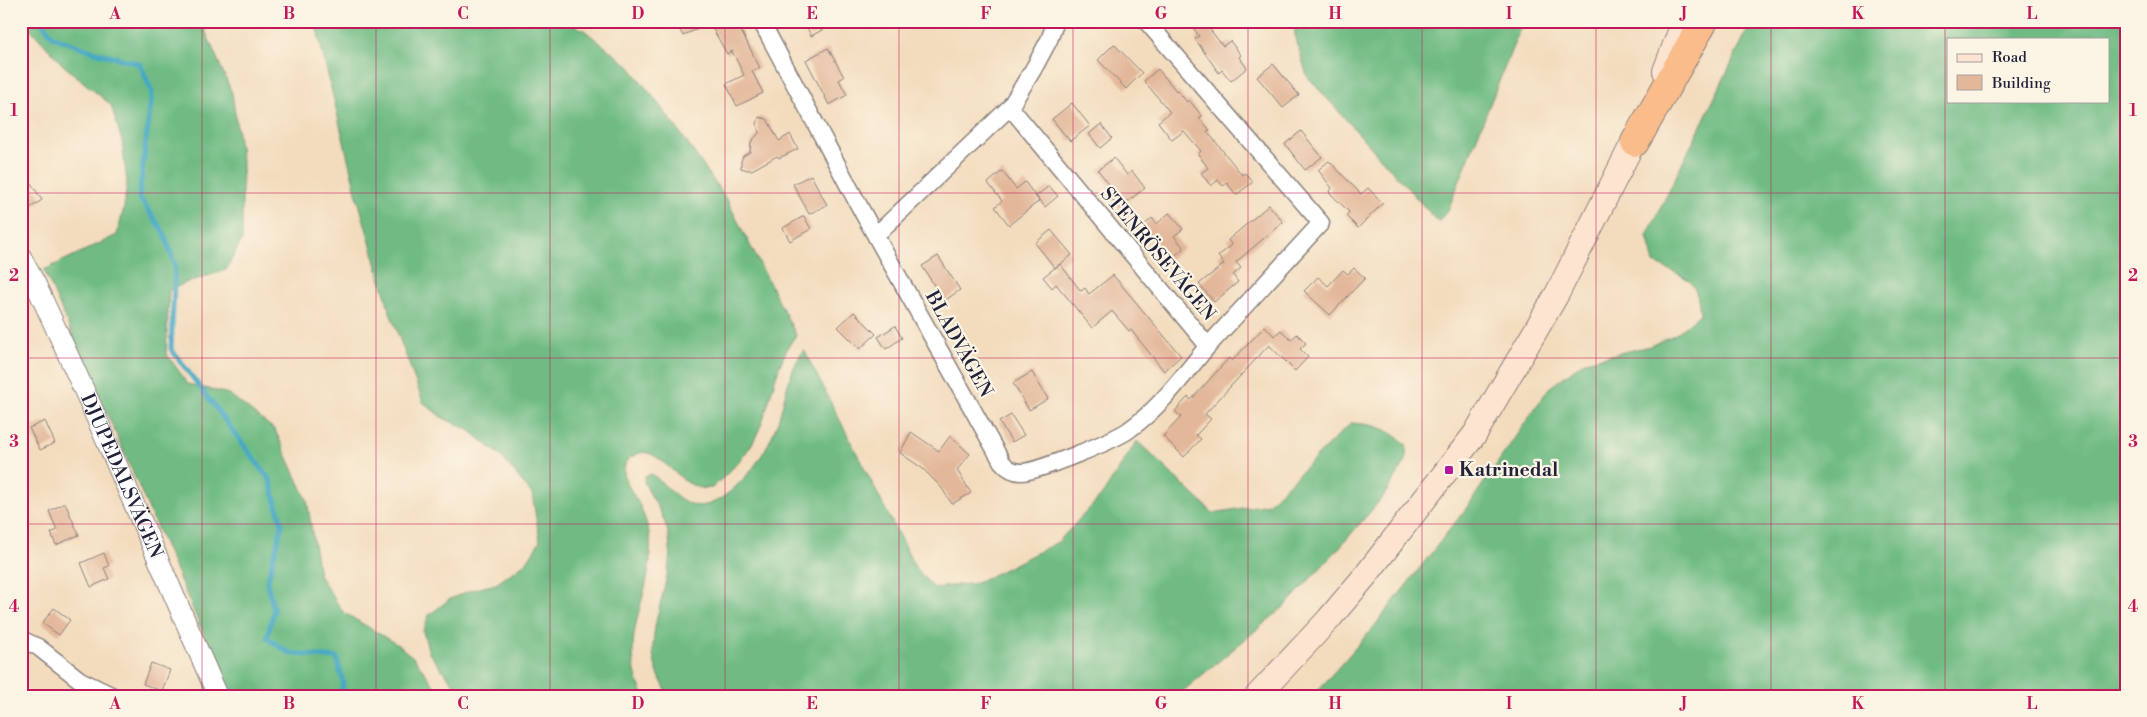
<svg xmlns="http://www.w3.org/2000/svg" width="2147" height="717" font-family="'Libre Bodoni',serif">
<rect width="100%" height="100%" fill="#fcf5e5"/>
<filter id="ink" filterUnits="userSpaceOnUse"><feTurbulence type="fractalNoise" baseFrequency=".02" numOctaves="2"/><feDisplacementMap in="SourceGraphic" scale="10" xChannelSelector="R" yChannelSelector="G"/><feConvolveMatrix kernelMatrix="1 2 1 2 8 2 1 2 1" color-interpolation-filters="sRGB"/></filter>
<filter id="wash" filterUnits="userSpaceOnUse"><feTurbulence type="fractalNoise" baseFrequency=".0096" numOctaves="4" result="noise"/><feDisplacementMap in="SourceGraphic" scale="20" xChannelSelector="R" yChannelSelector="G"/><feGaussianBlur stdDeviation="1.12" result="paint"/><feColorMatrix in="noise" values="0 0 0 0 0 0 0 0 0 0 0 0 0 0 0 0 0 1.4 0 .05"/><feComposite in="paint" operator="in"/></filter>
<g filter="url(#wash)">
<rect width="100%" height="100%" fill="#f3dcbd"/>
<!-- forest -->
<path fill="#6fbb84" stroke="#486e60" fill-rule="evenodd" d="M23,21H201L232,93L242,162V240L226,270L188,282L169,290L166,353L188,384L229,394L275,430L307,500L319,575L343,612L398,645L414,658L442,696H231L44,270L117,235L124,208L127,182L122,141L111,105L63,65Z
M315,21H565L584,30L629,66L674,124L727,200L796,335C774,365 773,398 758,432C749,454 729,472 712,488C679,494 661,443 637,454C610,465 632,491 640,506C644,516 649,528 650,539C655,596 614,636 644,696H463L429,653L423,631L429,615L450,599L471,590L496,584L527,562L540,541L532,494L502,457L469,430L441,417L423,402L390,312L357,196Z
M1295,21H1523L1448,210L1438,222L1307,76L1295,35Z
M1752,21H2126V696H1313L1373,628L1468,506L1549,388L1585,361L1650,346L1676,334L1700,314C1697,276 1686,278 1654,263L1647,236ZM1948,39H2108V101H1948Z
M804,350L916,569L934,588L977,583L1058,542L1102,495L1137,441L1213,513L1268,504L1351,423C1377,425 1386,427 1406,444V461L1383,497L1338,549L1285,606L1177,696H669C661,681 653,666 653,649C653,612 674,575 669,538C666,517 653,501 644,482L645,476L652,474C683,501 695,521 732,490C753,472 769,448 778,421C786,397 788,371 804,350Z"/>
<g fill="none" stroke-linecap="round" stroke-linejoin="round">
<!-- stream -->
<path stroke="#44a8c4" stroke-width="5" d="M41,21L53,37L95,52L140,64L152,92L139,197L164,233L175,265L171,349L270,480L282,525L267,583L274,610L267,638L289,653L337,658L343,682L341,696"/>
</g>
<g id="blocks">
<!-- building -->
<path fill="#e3b79a" d="M675,21H736L760,68L752,71L763,93L737,106L726,84L744,75L732,51L727,54L709,22L683,36Z
M804,21H839L811,36Z
M1188,21H1203L1223,46L1230,41L1241,55L1239,57L1247,68L1231,81L1222,70L1219,73L1195,39L1199,36Z
M1114,44L1142,73L1126,89L1098,60Z
M828,48L844,77L839,80L847,95L829,105L806,60Z
M1273,64L1299,95L1283,108L1257,77Z
M1158,69L1177,92L1178,91L1187,102L1189,100L1202,116L1199,118L1210,130L1207,131L1242,175L1245,173L1253,182L1236,195L1227,183L1223,186L1218,180L1211,186L1201,173L1208,168L1198,154L1201,151L1184,131L1172,140L1158,122L1170,112L1144,81Z
M1072,103L1090,126L1070,141L1052,119Z
M759,117L767,119L779,141L790,134L798,149L779,158L777,156L752,170H748L741,168V161L743,156L750,152L751,142L759,133L757,124Z
M1101,124L1112,138L1100,148L1089,134Z
M1301,131L1322,157L1305,170L1285,144Z
M1114,158L1127,175L1132,171L1145,188L1119,208L1106,190L1111,187L1098,170Z
M1329,161L1361,194L1368,188L1383,203L1358,228L1346,216L1349,212L1329,192L1332,188L1318,170Z
M21,168L42,200L21,214Z
M1002,171L1016,189L1025,182L1039,201L1009,225L995,207L1002,201L988,183Z
M811,175L827,205L809,214L793,184Z
M1049,186L1058,196L1045,207L1036,196Z
M1269,205L1283,222L1236,262L1241,268L1233,275L1238,282L1214,302L1199,284L1224,264L1218,256L1232,245L1228,240Z
M1169,213L1183,229L1174,236L1184,248L1170,260L1142,227L1152,218L1157,224Z
M804,216L811,229L790,241L783,228Z
M1051,230L1072,255L1055,268L1035,243Z
M938,256L960,290L944,301L922,266Z
M1060,264L1081,291L1085,288L1089,294L1113,275L1181,356L1164,371L1131,330L1129,331L1112,311L1092,328L1056,284L1052,288L1043,277Z
M1354,268L1365,278L1330,315L1304,291L1318,277L1328,286L1343,270L1348,274Z
M854,312L876,334L860,349L838,327Z
M895,326L902,338L886,349L878,337Z
M1265,326L1274,336L1281,330L1291,340L1297,334L1306,343L1300,349L1308,357L1295,371L1269,345L1205,414L1211,419L1196,435L1201,439L1184,457L1163,436L1181,417L1175,411L1188,397L1191,400L1229,358L1232,361Z
M1032,372L1048,399L1029,410L1013,383Z
M1011,415L1024,435L1012,442L999,422Z
M45,421L55,443L40,450L29,428Z
M911,432L939,451L950,436L970,454L957,470L971,493L952,504L941,487L922,468L900,453Z
M65,503L79,535L56,545L51,533L57,530L49,511Z
M104,553L109,566L104,568L109,579L91,587L81,563Z
M54,608L70,620L59,635L42,623Z
M151,663L170,670L162,691L143,684Z"/>
</g>
</g>
<g filter="url(#ink)">
<use href="#blocks" fill-opacity="0" stroke="#8a7f7c" stroke-width="1"/>
<g fill="none" stroke-linecap="round" stroke-linejoin="round">
<defs>
<path id="minor" d="M761,21L864,215L1002,462C1007,468 1012,472 1021,472C1035,473 1118,439 1130,429C1161,407 1184,374 1208,346
M1010,107L1208,346L1321,223L1146,21
M876,235L1010,107L1034,68L1049,40L1056,21
M21,639L38,647L80,680L113,696"/>
<g id="tertiary">
<path id="s1" d="M21,257L36,285L89,401L218,696"/>
</g>
<path id="secondary" d="M1665,71L1684,21
M1257,696L1328,620L1366,575L1475,434L1557,294L1642,125"/>
<path id="trunk" d="M1635,142L1704,21"/>
</defs>
<!-- minor casing -->
<use href="#minor" stroke="#8a7f7c" stroke-width="19"/>
<!-- tertiary casing -->
<use href="#tertiary" stroke="#8a7f7c" stroke-width="22"/>
<!-- secondary casing -->
<use href="#secondary" stroke="#8a7f7c" stroke-width="26"/>
<!-- trunk casing -->
<use href="#trunk" stroke="#8a7f7c" stroke-width="30"/>
<!-- minor -->
<use href="#minor" stroke="#fff" stroke-width="16"/>
<!-- tertiary -->
<use href="#tertiary" stroke="#fff" stroke-width="20"/>
<!-- secondary -->
<use href="#secondary" stroke="#fde4d1" stroke-width="24"/>
<!-- trunk -->
<use href="#trunk" stroke="#fabc8b" stroke-width="28"/>
</g>
</g>
<!-- grid -->
<path fill="none" stroke="#c2185b" stroke-width="1" stroke-opacity="0.55" d="M202,21V696M376,21V696M550,21V696M725,21V696M899,21V696M1073,21V696M1248,21V696M1422,21V696M1596,21V696M1771,21V696M1945,21V696M21,193H2126M21,358H2126M21,524H2126"/>
<!-- markers -->
<rect fill="#b5179e" stroke="#fcf5e5" stroke-width="2" x="1444" y="465" width="10" height="10" rx="2.5"/>
<g text-anchor="middle" dominant-baseline="central" stroke-width="4.5" stroke-linejoin="round" paint-order="stroke">
<!-- street labels -->
<g font-size="19" fill="#22223b" stroke="#fcf5e5">
<text transform="translate(1158 254) rotate(50)">STENRÖSEVÄGEN</text>
<text transform="translate(959 344) rotate(61)">BLADVÄGEN</text>
<text stroke="none"><textPath href="#s1" startOffset="241">DJUPEDALSVÄGEN</textPath></text>
</g>
<!-- poi labels -->
<g font-size="19" font-weight="bold" fill="#22223b" stroke="#fcf5e5" text-anchor="start">
<text x="1459" y="470">Katrinedal</text>
</g>
</g>
<!-- margin -->
<rect width="2147" height="717" fill="none" stroke="#fcf5e5" stroke-width="55"/>
<!-- legend -->
<rect x="1947" y="38" width="162" height="65" fill="#fcf5e5" stroke="#a5a1a1"/>
<rect x="1957" y="54" width="25" height="8" fill="#fde4d1" stroke="#a5a1a1"/>
<text x="1992" y="62" font-size="15" fill="#22223b">Road</text>
<rect x="1957" y="75" width="25" height="15" fill="#e3b79a" stroke="#a5a1a1"/>
<text x="1992" y="88" font-size="15" fill="#22223b">Building</text>
<rect x="28" y="28" width="2092" height="662" fill="none" stroke="#c2185b" stroke-width="2"/>
<g font-size="16" text-anchor="middle" font-weight="bold" fill="#c2185b">
<text x="115" y="19">A</text>
<text x="289" y="19">B</text>
<text x="463" y="19">C</text>
<text x="638" y="19">D</text>
<text x="812" y="19">E</text>
<text x="986" y="19">F</text>
<text x="1161" y="19">G</text>
<text x="1335" y="19">H</text>
<text x="1509" y="19">I</text>
<text x="1684" y="19">J</text>
<text x="1858" y="19">K</text>
<text x="2032" y="19">L</text>
<text x="14" y="116">1</text>
<text x="2133" y="116">1</text>
<text x="14" y="281">2</text>
<text x="2133" y="281">2</text>
<text x="14" y="447">3</text>
<text x="2133" y="447">3</text>
<text x="14" y="612">4</text>
<text x="2133" y="612">4</text>
<text x="115" y="709">A</text>
<text x="289" y="709">B</text>
<text x="463" y="709">C</text>
<text x="638" y="709">D</text>
<text x="812" y="709">E</text>
<text x="986" y="709">F</text>
<text x="1161" y="709">G</text>
<text x="1335" y="709">H</text>
<text x="1509" y="709">I</text>
<text x="1684" y="709">J</text>
<text x="1858" y="709">K</text>
<text x="2032" y="709">L</text>
</g>
</svg>
